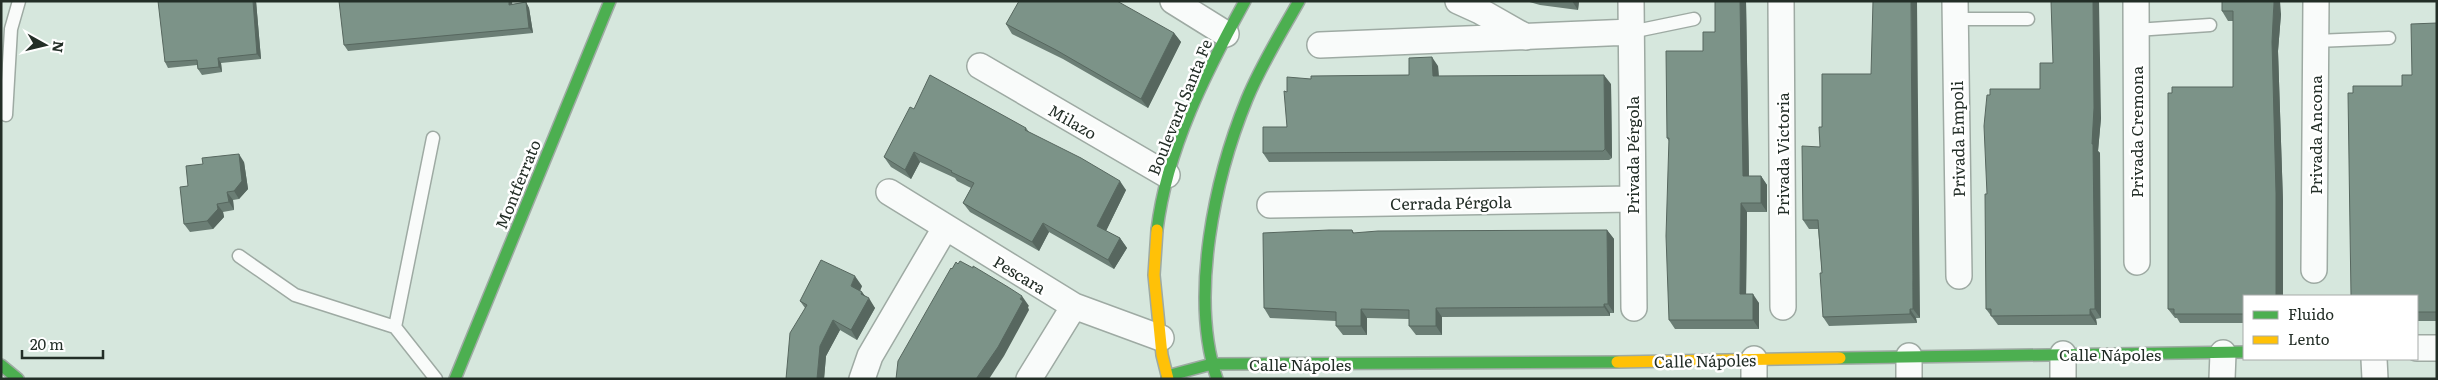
<svg xmlns="http://www.w3.org/2000/svg" width="2438" height="380" font-family="Literata,serif">
<rect width="100%" height="100%" fill="#d6e7dd"/>
<g fill="none" stroke-linecap="round" stroke-linejoin="round">
<defs>
<path id="lane" d="M1955,19H2028
M2136,30L2210,25
M1631,32L1694,19
M2316,41L2389,38
M6,115L11,29L19,1
M433,138L395,327L436,379
M239,256L295,295L395,327"/>
<path id="street" d="M1173,1L1226,34
M1458,1L1480,11L1526,37
M1631,1L1634,308
M1781,1L1783,307
M1955,1L1959,276
M2136,1L2137,262
M1320,45L1631,32
M980,66L1167,175
M889,192L1074,306L1161,338
M1270,205L1632,199
M2314,270L2316,1
M2417,348H2437
M1909,356V379
M2374,359L2375,379
M862,379L870,356L945,228
M1029,379L1074,306
M1754,379V359
M2063,379V354
M2222,379L2223,353"/>
<path id="fast" d="M1157,230C1167,148 1206,72 1245,1
M1840,358L2244,352
M1,365L18,379
M1167,376L1212,364L1617,362
M455,379L610,1
M1217,379C1189,296 1215,177 1247,99C1261,65 1281,33 1299,1"/>
<path id="slow" d="M1157,230L1154,275L1162,355L1168,379
M1617,362L1840,358"/>
</defs>
<!-- lane casing -->
<use href="#lane" stroke="#9eaaa3" stroke-width="15"/>
<!-- street casing -->
<use href="#street" stroke="#9eaaa3" stroke-width="28"/>
<!-- fast casing -->
<use href="#fast" stroke="#9eaaa3" stroke-width="14"/>
<!-- slow casing -->
<use href="#slow" stroke="#9eaaa3" stroke-width="14"/>
<!-- lane -->
<use href="#lane" stroke="#f9fbfa" stroke-width="12"/>
<!-- street -->
<use href="#street" stroke="#f9fbfa" stroke-width="25"/>
<!-- fast -->
<use href="#fast" stroke="#4caf50" stroke-width="11"/>
<!-- slow -->
<use href="#slow" stroke="#ffc107" stroke-width="11"/>
</g>
<!-- wall -->
<path fill="#6b7e75" d="M256,1L261,59L221,63L222,72L202,75L198,69L197,65L168,68L165,62Z
M1526,1H1579L1578,10L1540,5Z
M1715,1H1746L1749,176H1761L1767,185V212H1747L1746,294L1759,303V329H1675L1669,320V141L1667,138L1703,51L1715,32Z
M2222,1L2281,14L2278,51L2283,202V296H2244V323H2180L2177,318H2175L2168,309L2172,93L2233,87V21H2228L2222,11Z
M526,2L529,8L533,33L348,51L344,45L512,4Z
M2437,23V321H2417V296L2353,93L2402,86L2412,75Z
M1006,24L1174,33L1181,42L1148,108L1063,59L1012,34Z
M2053,63L2101,118L2098,151L2100,153L2101,318L2096,319L2097,325H1998L1986,309L1987,194L1990,95L2040,89Z
M1438,66L1439,76L1611,84L1612,158L1609,160L1269,162L1263,153L1287,127L1311,79L1409,75Z
M1871,74L1920,318H1916L1917,323L1829,326L1823,317L1822,273L1818,229H1809L1803,220L1820,147L1822,127Z
M914,109L1026,128L1029,132L1126,190L1106,231L1120,238L1127,248L1114,269L1049,232L1039,251L970,212L963,203L971,188L957,181L955,178L920,162L911,179L891,167L884,157Z
M244,162L248,189L239,199L233,200L234,210L223,212L224,217L213,229L190,232L184,224L188,186Z
M1352,230L1354,233L1607,230L1614,239V313H1610V316L1442,317V335H1416L1409,326V319L1367,318V335H1343L1336,326V321L1270,318L1264,308Z
M862,286L860,290L875,308L857,340L840,330L826,356L824,379H786L805,308L800,301Z"/>
<!-- shaded-wall -->
<path fill="#57675f" d="M253,1H256L261,59L257,54Z
M509,1H512L513,10L509,5Z
M1572,1H1579L1578,10Z
M1740,1H1746L1749,185L1743,176Z
M1911,1H1917L1920,318L1913,309Z
M2093,1H2099L2101,118L2098,151L2100,153L2101,318L2095,309L2092,144Z
M2274,1H2280L2281,14L2278,51L2283,202V296H2276L2272,42Z
M526,2L529,8L533,33L529,28Z
M1174,33L1181,42L1148,108L1141,99Z
M1432,57L1438,66L1439,86L1433,76Z
M218,58L221,63L222,72L219,67Z
M1604,75L1611,84L1612,158L1605,149Z
M914,152L920,162L911,179L905,170Z
M239,154L244,162L248,189L239,199L234,191Z
M1761,176L1767,185V212L1761,203Z
M1120,181L1126,190L1104,235L1097,226Z
M227,192L233,200L234,210L229,202Z
M1741,203L1747,212L1746,303L1740,294Z
M217,204L223,212L224,217L213,229L207,221Z
M1043,223L1049,232L1039,251L1032,242Z
M1607,230L1614,239V313L1608,304Z
M1120,238L1127,248L1114,269L1108,260Z
M855,276L862,286L858,296L851,286Z
M862,292L868,300L869,298L875,308L857,340L851,330L861,294Z
M1753,294L1759,303V329L1753,320Z
M1022,296L1029,306L1028,307L1029,310L1004,356L989,379H976Z
M1604,304L1610,313V316L1604,307Z
M1436,308L1442,317V335L1436,326Z
M1361,309L1367,318V335L1361,326Z
M1910,309L1916,318L1917,323L1910,314Z
M2090,309L2096,319L2097,325L2090,315Z
M833,320L840,330L826,356L824,379H817L820,346Z"/>
<!-- building -->
<path fill="#7c9388" stroke="#57675f" d="M158,1H253L257,54L218,58L219,67L198,69L197,60L165,62Z
M339,1H509V5L526,2L529,28L344,45Z
M1019,1H1117L1174,33L1141,99L1056,50L1006,24Z
M1715,1H1740L1743,176H1761V203H1741L1740,294H1753V320H1669L1666,236L1669,138H1667L1666,51H1703V32H1715Z
M1873,1H1911L1913,309H1910V314L1823,317L1820,273H1822L1818,220H1803L1802,146L1820,147L1819,127H1822V74H1871Z
M2051,1H2093L2094,108L2092,144H2093L2095,309H2090V315L1991,316V309H1986L1985,194H1987L1984,126L1987,95H1990V89H2040V63H2053Z
M2222,1H2274L2272,42L2276,193V296H2244V314H2174V309H2168V93H2172V87H2233V11H2222Z
M2437,23V312H2417V296H2351L2348,93H2353V86H2402V75H2412L2411,24Z
M1432,57L1433,76L1604,75L1605,149L1603,151L1263,153V127H1287L1284,91L1287,92V77L1311,79V76L1409,75V58Z
M930,75L1026,128L1025,130L1081,158L1120,181L1097,226L1120,238L1108,260L1043,223L1032,242L963,203L974,183L951,172L952,171L914,152L905,170L884,157L910,107L914,109Z
M239,154L242,181L234,191L227,192L229,202L217,204L218,209L207,221L184,224L180,187L188,186L186,166L203,164L202,158Z
M1329,230H1352L1353,233L1378,231L1607,230L1608,304H1604V307L1436,308V326H1409V310L1361,309V326H1336V312L1264,308L1263,233Z
M821,260L855,276L851,286L862,292L861,294L869,298L851,330L833,320L820,346L817,379H786L790,333L807,305L800,301Z
M960,261L973,268V266L1008,287L1022,296L1020,299L1023,301L998,347L976,379H896L898,361L951,268L952,269L956,262L958,264Z"/>
<g text-anchor="middle" dominant-baseline="central" stroke-width="5" stroke-linejoin="round" paint-order="stroke">
<!-- street labels -->
<g font-size="16" fill="#232e27" stroke="#fff">
<text transform="translate(1179 107) rotate(-68)">Boulevard Santa Fe</text>
<text transform="translate(1073 121) rotate(30)">Milazo</text>
<text transform="translate(2136 132) rotate(-90)">Privada Cremona</text>
<text transform="translate(2315 135) rotate(-90)">Privada Ancona</text>
<text transform="translate(1957 139) rotate(-91)">Privada Empoli</text>
<text transform="translate(1782 154) rotate(-90)">Privada Victoria</text>
<text transform="translate(1632 155) rotate(-90)">Privada Pérgola</text>
<text transform="translate(517 184) rotate(-68)">Montferrato</text>
<text transform="translate(1451 202) rotate(-1)">Cerrada Pérgola</text>
<text transform="translate(1020 274) rotate(31)">Pescara</text>
<text x="2110" y="354">Calle Nápoles</text>
<text transform="translate(1705 360) rotate(-1)">Calle Nápoles</text>
<text x="1300" y="364">Calle Nápoles</text>
</g>
</g>
<!-- border -->
<rect width="2438" height="380" fill="none" stroke="#232e27" stroke-width="5"/>
<!-- legend -->
<rect x="2243" y="295" width="175" height="65" fill="#ffffff" stroke="#a7aba9"/>
<rect x="2253" y="311" width="25" height="8" fill="#4caf50" stroke="#a7aba9"/>
<text x="2288" y="320" font-size="15" fill="#232e27">Fluido</text>
<rect x="2253" y="336" width="25" height="8" fill="#ffc107" stroke="#a7aba9"/>
<text x="2288" y="345" font-size="15" fill="#232e27">Lento</text>
<!-- north arrow -->
<g transform="translate(45 45) rotate(98)" stroke="#ffffff" stroke-width="4" paint-order="stroke">
<path d="M0-4L9 19L0 12L-9 19Z" fill="#232e27"/>
<text y="-8" font-size="14" font-weight="bold" text-anchor="middle" fill="#232e27">N</text>
</g>
<!-- scale -->
<path d="M22 350v8h81v-8" fill="none" stroke="#232e27" stroke-width="2.5"/>
<text x="30" y="350" font-size="15" fill="#232e27" stroke="#ffffff" stroke-width="4" paint-order="stroke">20 m</text>
</svg>
